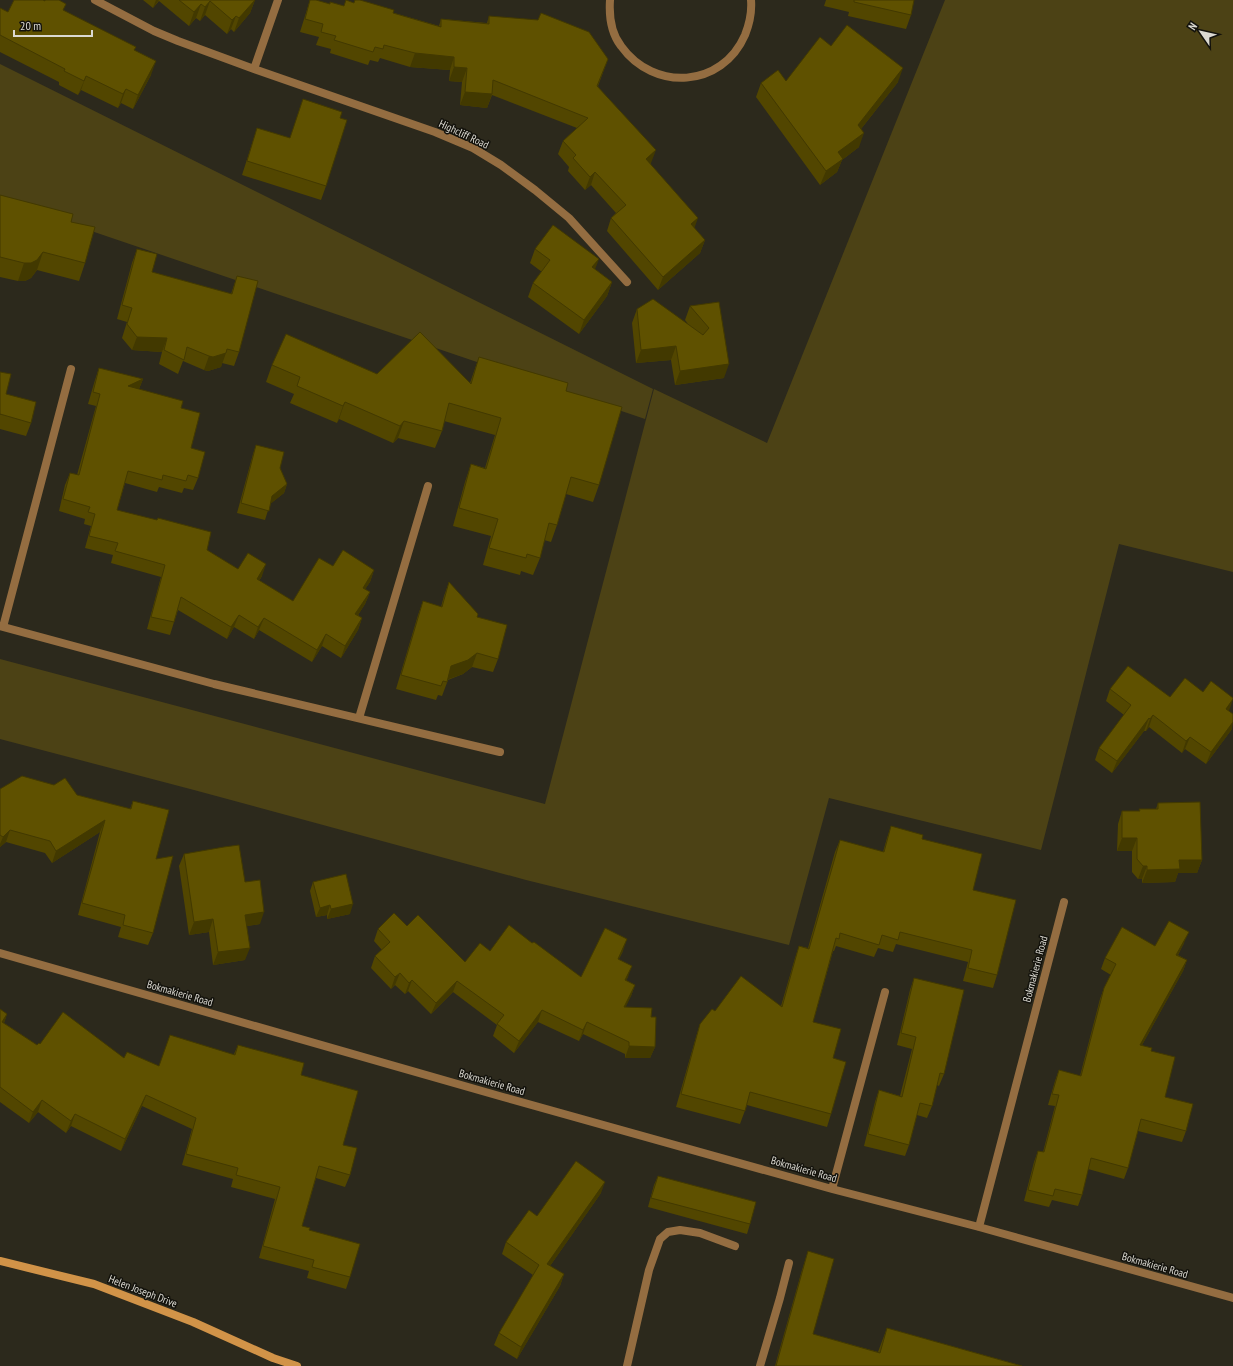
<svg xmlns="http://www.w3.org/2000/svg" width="1233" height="1366" font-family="'PT Sans Narrow',sans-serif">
<rect width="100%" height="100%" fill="#2c291c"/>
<!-- green -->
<path fill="#4c4215" d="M945,0H1233V572L1119,544L1041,850L829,798L789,945L526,880L194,790L0,739V659L545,804L654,389L767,443Z
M0,64L653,389L645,419L0,200Z"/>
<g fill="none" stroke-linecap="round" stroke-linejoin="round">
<!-- lane -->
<path stroke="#946d41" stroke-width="8" d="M627,1366L649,1270L660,1239L668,1232L680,1230L700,1233L735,1246
M760,1366L780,1298L789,1263"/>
<!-- street -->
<path stroke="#946d41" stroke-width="8" d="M95,0L154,31L178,41L254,69L435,132L473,148L501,165L535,190L569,218L627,282
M610,0C609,15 611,33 621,46C654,92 722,88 745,35C749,25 752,12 751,0
M254,69L278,0
M0,626L214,684L500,752
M3,627L71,369
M359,718L428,486
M0,953L503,1097L832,1189L979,1227L1233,1298
M832,1189L885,992
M979,1227L1064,902"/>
<!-- secondary -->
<path stroke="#d19348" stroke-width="8" d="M0,1261L94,1284L193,1322L273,1358L297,1366"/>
</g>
<!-- wall -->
<path fill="#524600" d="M143,0H255L250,13L234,32L231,29L227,34L205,15L200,21L196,18L189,26L159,1L153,8Z
M310,0L329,4L344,6L346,0L354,3L394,13L439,26L441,19L487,23L489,16L608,59L598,86L651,163L650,164L694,228L705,240L700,253L658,290L607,231L611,218L616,213L591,185L585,190L568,171L569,167L558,154L563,141L577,128L492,95L487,108L460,105L462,82L449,81L450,70L410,67L380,58L378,62L370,60L368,65L330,53L331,49L316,45L319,37L300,32Z
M826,0H914L911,15L906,29L848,16L849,12L824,6Z
M0,8L8,12L64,11L136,47L134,50L151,75L133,109L121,103L118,108L81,90L78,95L59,85V82L0,52Z
M831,46L898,82L861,129L859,147L842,160L837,172L820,185L756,97L761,83L786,81Z
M303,99L340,118L326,186L321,200L242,175L257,128L290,138Z
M0,195L71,222L85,263L79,281L37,270L31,278L25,281H18L0,277Z
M137,249L152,272L231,294L237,276L239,352L234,366L222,363L221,367L208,371L204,370L183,361L178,374L159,364L162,352L132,350L122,338L127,322L117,319L132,263Z
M535,249L595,269L612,282L607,296L579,334L528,297L533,283L542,272L530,263Z
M719,302L724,378L675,385L671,360L636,363L632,323L637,309L688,324L685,320L690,306Z
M479,357L566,391L599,485L593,502L566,494L557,525L551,542L544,540L540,558L533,575L521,571L520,575L483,565L491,536L453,526L465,482L471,464L485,468L495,435L444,421L442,431L435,448L398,438L393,443L339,419L337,423L290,403L294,394L266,382L272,365L470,383Z
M99,368L143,379L139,389L181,408L191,448L198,478L193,490L184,488L182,493L159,487L157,492L125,483L117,510L207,550L238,569L262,576L259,581L293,601L333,566L374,570L370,582L365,589L370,592L365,604L358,615L362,618L358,630L341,658L322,646L312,662L259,630L254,639L234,627L227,639L178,610L174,622L170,635L147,629L161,577L111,563L113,555L85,548L91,526L84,524L85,519L59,511L65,485L70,473L77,475L96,406L88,404L95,380Z
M0,372L6,394L31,423L26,436L0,429Z
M256,445L280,468L287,484L284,493L270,504L265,520L237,513L253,454Z
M449,582L477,617L498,659L493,672L472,667L463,674L448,680L442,696L438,695L436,700L396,689L418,615L423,601L441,607L444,596Z
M1110,689L1170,697L1203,692L1229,711L1232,729L1206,764L1185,749L1182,753L1149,727L1146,731H1144L1112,773L1095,760L1099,748L1124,715L1106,701Z
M0,789L77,795L130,809L133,801L156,859L153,933L148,945L118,937L121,927L78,915L100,832L52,863L45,853L6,842L0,847Z
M1158,803L1202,860L1197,873H1178L1175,882L1142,883V879H1138L1132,872V851H1117L1118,824L1122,811H1139V809H1156Z
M891,826L922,839L973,890L997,975L993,988L963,981L968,962L896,944L893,952L878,948L874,957L836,946L834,951H833L813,1022L833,1058L831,1114L827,1127L747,1105L740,1124L676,1107L696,1037L700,1024L715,1011L781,1006L795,958L799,946L808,948L835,852L840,840L883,852L887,838Z
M184,854L245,882L260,924L247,926L245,960L213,965L209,932L189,935L179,866Z
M313,882L350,914L327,919V915L316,917L310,891Z
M407,926L465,962L490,951L532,943L581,977L623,951L619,959L628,977L626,980L635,985L631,996L625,1007L651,1017L655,1047L650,1058H625V1054L583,1034L579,1041L538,1022L514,1053L493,1036L497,1025L453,992L431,1014L408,991L405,994L395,985L391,989L371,968L375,956L382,950L374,941L378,929Z
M1184,943L1178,955L1187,960L1183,971L1142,1045L1151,1051L1165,1097L1186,1131L1182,1142L1138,1131L1128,1168L1124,1179L1088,1169L1082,1195L1078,1206L1052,1200L1049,1207L1024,1201L1034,1162L1038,1151L1043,1152L1055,1106L1048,1105L1055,1081L1059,1070L1080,1076L1100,999L1104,988L1111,975L1101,969L1105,958L1155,946Z
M914,978L944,1074L939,1086L937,1085L932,1106L927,1118L917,1115L909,1145L905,1156L864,1146L875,1102L879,1090L900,1096L912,1049L897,1045L910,990Z
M0,1009L7,1014L4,1023L37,1045L40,1044L124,1058L159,1066L234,1054L238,1045L301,1075L343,1145L350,1175L345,1187L316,1178L302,1226L309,1230L350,1277L346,1289L307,1278L309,1271L259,1258L275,1199L231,1187L233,1179L182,1165L192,1129L142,1106L121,1151L71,1126L66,1133L38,1112L29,1123L0,1102Z
M658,1176L750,1224L747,1234L648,1207L654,1185Z
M601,1193L550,1266L564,1274L560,1286L517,1359L494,1345L499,1333L533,1275L502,1254L506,1242L537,1216Z
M808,1251L813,1334L878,1352L887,1328L1022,1366H775L802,1270Z"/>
<!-- shaded-wall -->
<path fill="#423900" d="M156,0H159L153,8Z
M255,0L250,13L234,32L239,18Z
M210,1L205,15L200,21L205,7Z
M201,4L196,18L189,26L194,12Z
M236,16L231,29L227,34L232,20Z
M415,53L454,57L450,70L410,67Z
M156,61L151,75L133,109L138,95Z
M454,67L467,68L462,82L449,81Z
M903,68L898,82L853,139L858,125Z
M86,76L81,90L78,95L84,81Z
M126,89L121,103L118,108L123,94Z
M465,92L492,94L487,108L460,105Z
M864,133L859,147L842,160L837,172L820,185L826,171L838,152Z
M656,150L651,163L641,172L646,159Z
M595,172L591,185L585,190L590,177Z
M698,218L693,232L691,224Z
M705,240L700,253L658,290L663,277Z
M43,252L37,270L31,278L25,281H18L24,263Z
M599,259L594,272L592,267Z
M612,282L607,296L579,334L584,320Z
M137,337L167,338L162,352L132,350Z
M676,346L671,360L636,363L641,350Z
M226,353L221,367L208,371L204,370L209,356Z
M729,364L724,378L675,385L680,371Z
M143,379L138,391L128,386Z
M345,402L339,419L337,423L343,406Z
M404,421L398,438L393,443L400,426Z
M287,484L284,493L269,505L272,496Z
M266,564L262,576L253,591L257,579Z
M374,570L370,582L358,600L363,588Z
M370,592L365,604L351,626L355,614Z
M239,615L234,627L227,639L231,627Z
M264,618L259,630L254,639L258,627Z
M362,618L358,630L341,658L345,646Z
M326,634L322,646L312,662L317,650Z
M477,653L472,667L463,674L446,680L451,666Z
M1233,699L1229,711L1221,721L1226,709Z
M1153,715L1149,727L1146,731L1150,719Z
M1149,718L1144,731L1112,773L1117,761Z
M1233,722L1232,729L1206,764L1211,752Z
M1190,737L1185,749L1182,753L1186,741Z
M105,820L100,832L52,863L56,851Z
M10,830L6,842L0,847V844L3,837Z
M1122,838H1137L1132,851H1117Z
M1179,860H1202L1197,873H1178L1175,882L1142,883L1147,870Z
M1143,866H1147L1142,879H1138Z
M353,904L350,914L327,919L331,909Z
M330,905L327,915L316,917L320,908Z
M264,912L260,924L241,927L245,915Z
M213,919L209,932L189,935L194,922Z
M1189,932L1184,943L1172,966L1176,955Z
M627,939L623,951L613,970L618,959Z
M250,948L245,960L213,965L218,952Z
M1187,960L1183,971L1136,1056L1140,1045Z
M632,966L628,977L621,991L625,980Z
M400,973L395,985L391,989L395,977Z
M412,980L408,991L405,994L409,983Z
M457,981L453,992L431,1014L436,1003Z
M635,985L631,996L620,1019L624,1007Z
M542,1010L538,1022L514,1053L519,1041Z
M7,1014L3,1026L2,1022Z
M587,1022L583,1034L579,1041L583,1030Z
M629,1046L655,1047L650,1058H625Z
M146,1095L142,1106L121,1151L125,1139Z
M42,1100L38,1112L29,1123L33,1112Z
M75,1114L71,1126L66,1133L71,1121Z
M605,1182L601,1193L543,1276L547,1264Z
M564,1274L560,1286L517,1359L521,1347Z"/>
<!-- building -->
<path fill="#5f5100" stroke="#423900" d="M14,0H43L45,1V0H59L66,4L63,10L136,47L134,50L156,61L138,95L126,89L123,94L86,76L84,81L64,71L65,69L0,35V8L8,12Z
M179,0H255L239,18L236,16L232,20L210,1L205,7L201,4L194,12Z
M310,0H316L330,4V2L344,6L346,0L354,3L355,0H360L394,10L393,13L441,27V19L489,24V16L538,20L541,13L589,32L608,59L597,86L656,150L646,159L698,218L691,224L705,240L663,277L611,218L626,205L595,172L590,177L573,158L576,155L563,141L588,118L493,80L492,94L465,92L467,68L454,67V57L415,53L384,45L383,49L375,47L373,52L334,40L336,36L321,32L323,24L305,19Z
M854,0H914L911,15L854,2Z
M847,25L903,68L858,125L864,133L838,152L843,159L826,171L761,83L778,70L786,81L820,37L831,46Z
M303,99L342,112L340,118L347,120L326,186L247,161L257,128L290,138Z
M0,195L73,214L71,222L95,227L85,263L43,252L37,260L31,263H24L0,257Z
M553,225L599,259L592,267L612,282L584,320L533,283L550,260L535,249Z
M137,249L157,254L152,272L232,294L237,276L258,281L239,352L227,349L226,353L213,357L209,356L187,347L184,360L164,350L167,338L137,337L127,324L132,308L122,305Z
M653,299L703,335L709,328L690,306L719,302L729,364L680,371L676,346L641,350L637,309Z
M420,332L471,384L479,357L568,383L566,391L622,407L599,485L571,477L557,525L549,523L540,558L527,554L526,558L489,548L498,519L459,508L471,464L486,469L501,418L449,403L442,431L404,421L400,426L345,402L343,406L297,386L300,377L272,365L286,334L377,374Z
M99,368L143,379L128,386L183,401L181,408L200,413L191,448L205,452L198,478L188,475L186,481L163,475L162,480L128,471L117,510L157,520L158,518L211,532L207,550L238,569L248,553L266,564L257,579L293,601L319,558L333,566L343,550L374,570L363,588L370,592L355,614L362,618L345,646L326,634L317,650L264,618L258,627L239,615L231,627L181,597L174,622L151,617L165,565L115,551L118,543L89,536L95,514L88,512L90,507L63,499L70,473L79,475L100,394L93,392Z
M0,372L11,374L6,394L36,402L31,423L0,414V415Z
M256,445L284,452L280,468L287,484L272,496L269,511L241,503Z
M449,582L478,614L477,617L507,625L498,659L477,653L468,660L451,666L447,682L443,681L441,686L401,675L423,601L442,607Z
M1128,666L1170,697L1185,678L1203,692L1211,681L1233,698V699L1226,709L1233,714V722L1211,752L1190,737L1186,741L1153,715L1150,719L1149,718L1117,761L1099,748L1131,705L1110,689Z
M22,776L54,785L65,778L77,795L131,809L133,801L169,810L156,859L173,856L153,933L123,925L125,915L82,903L105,820L56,851L50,841L10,830L3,837L0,835V789Z
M1200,802L1202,860H1179L1180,869L1147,870V866H1143L1137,859V838H1122V811H1140L1139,809H1158V803Z
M891,826L923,835L922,839L982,854L973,890L1016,900L997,975L968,968L972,950L900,932L898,940L882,935L879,945L840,933L839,939L836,938L813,1022L841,1029L833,1058L846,1062L831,1114L750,1092L745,1111L681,1094L700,1024L712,1009L715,1011L741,976L782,1007L799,946L809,949L840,840L884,852Z
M239,845L245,882L260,880L264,912L245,915L250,948L218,952L213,919L194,922L184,854L224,847Z
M346,874L353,904L331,909L330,905L320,908L313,882Z
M394,913L407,926L418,915L465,962L480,943L490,951L509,925L532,943L534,942L581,977L605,928L627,939L618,959L632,966L625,980L635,985L624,1007L652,1008L651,1017H656L655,1047L629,1046V1042L587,1022L583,1030L542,1010L519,1041L497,1024L504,1015L457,981L436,1003L412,980L409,983L400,973L395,977L375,956L390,942L378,929Z
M1169,921L1189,932L1176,955L1187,960L1140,1045L1152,1048L1151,1051L1175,1057L1165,1097L1193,1104L1186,1131L1141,1119L1128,1168L1091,1158L1082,1195L1055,1189L1053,1196L1028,1190L1038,1151L1044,1152L1059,1095L1052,1094L1059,1070L1081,1076L1104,988L1116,964L1105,958L1122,927L1155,946Z
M914,978L964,990L944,1074L940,1073L932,1106L920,1103L909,1145L868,1134L879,1090L902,1097L916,1037L901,1033Z
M0,1009L7,1014L2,1022L37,1045L39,1043L40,1044L63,1012L124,1058L127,1052L159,1066L170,1035L235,1055L238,1045L304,1063L301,1075L358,1091L343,1145L357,1148L350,1175L319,1166L302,1226L310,1228L309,1230L360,1244L350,1277L312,1267L314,1260L263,1246L280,1187L236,1175L238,1168L186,1154L196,1118L146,1095L125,1139L75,1114L71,1121L42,1100L33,1112L0,1087Z
M576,1161L605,1182L547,1264L564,1274L521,1347L499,1333L539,1265L506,1242L529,1210L537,1216Z
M658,1176L756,1202L750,1224L651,1198Z
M808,1251L834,1259L813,1334L880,1353L887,1328L1022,1366H776Z"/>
<g text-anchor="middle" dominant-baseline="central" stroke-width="3" stroke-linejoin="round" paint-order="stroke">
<!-- street labels -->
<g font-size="11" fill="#dbd9d1" stroke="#13120c">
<text transform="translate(464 134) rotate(25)">Highcliff Road</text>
<text transform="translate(1035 969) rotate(-75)">Bokmakierie Road</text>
<text transform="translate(180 993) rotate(16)">Bokmakierie Road</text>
<text transform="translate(492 1082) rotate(16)">Bokmakierie Road</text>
<text transform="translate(804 1169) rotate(16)">Bokmakierie Road</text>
<text transform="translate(1155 1265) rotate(16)">Bokmakierie Road</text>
<text transform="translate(143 1291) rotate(21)">Helen Joseph Drive</text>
</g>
</g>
<!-- north arrow -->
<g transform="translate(1201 32) rotate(304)" stroke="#13120c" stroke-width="3" paint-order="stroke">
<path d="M0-3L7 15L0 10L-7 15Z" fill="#dbd9d1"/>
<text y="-6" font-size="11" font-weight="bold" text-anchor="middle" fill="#dbd9d1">N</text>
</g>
<!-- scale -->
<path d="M14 30v6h78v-6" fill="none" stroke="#dbd9d1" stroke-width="2"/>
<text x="20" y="30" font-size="12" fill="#dbd9d1" stroke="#13120c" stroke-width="3" paint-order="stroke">20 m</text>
</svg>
